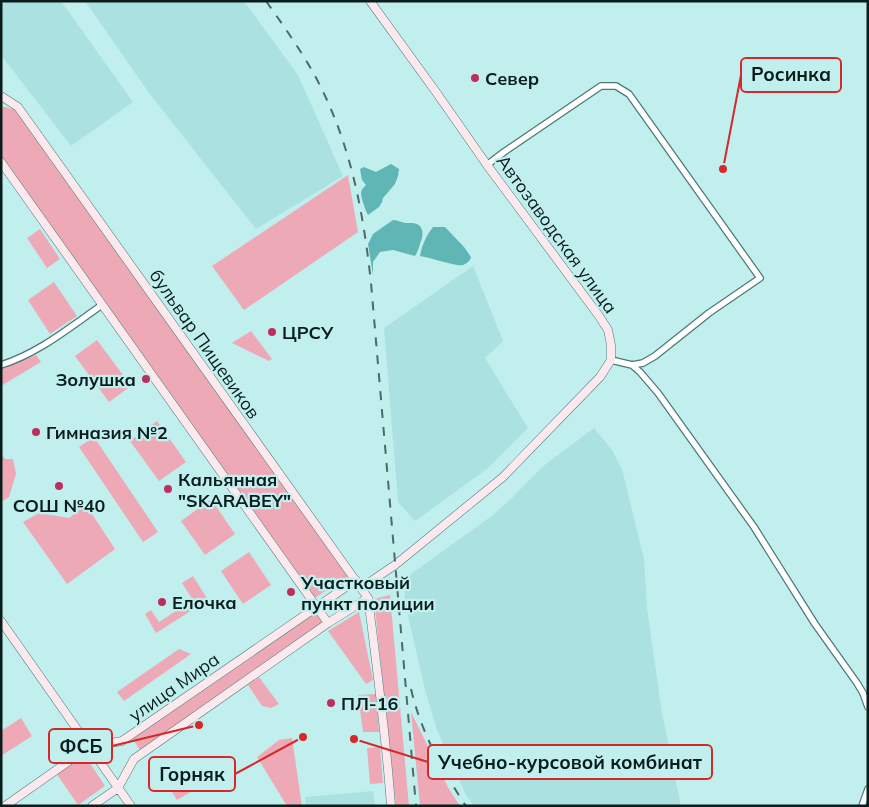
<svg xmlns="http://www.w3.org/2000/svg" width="869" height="807" font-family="Mulish,sans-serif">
<rect width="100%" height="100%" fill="#c1efee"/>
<!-- built -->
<path fill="#abe2e1" d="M6,1H61L133,102L71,146L1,55V4Z
M85,1H244L298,75L343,176L256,229L149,93Z
M473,266L503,341L485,358L528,428L487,469L415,521L398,502L384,328Z
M594,428L612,450L622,469L644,559L647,608L662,713L681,806H474L466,795L437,730L424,686L408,615L404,592L411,574L493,515L513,497L542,467Z
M373,791L375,806H306L305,797Z"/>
<!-- green -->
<path fill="#eea9b6" d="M1,106L16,110L349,576L313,599L1,158Z
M348,175L358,232L244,310L212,266Z
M40,229L60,259L47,268L27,238Z
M54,282L77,316L50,334L28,300Z
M251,331L272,359L269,361L232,343Z
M97,340L131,386L109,402L75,356Z
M36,355L41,362L1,386V368Z
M157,421L186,462L159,481L130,441Z
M94,437L158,532L143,542L79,447Z
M1,453L5,459H13L16,474L9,497L1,502Z
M211,499L235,534L205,555L181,521Z
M86,505L115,549L67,584L23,522L39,513L69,518Z
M249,552L271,585L243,604L221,571Z
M193,576L208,600L156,633L145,614L151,610L159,622L193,600L182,583Z
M390,595L409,806H396L374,599Z
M315,612L323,623L140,750L132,738Z
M359,612L373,680L366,684L328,631Z
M179,649L191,654L124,701L117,692Z
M259,677L279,704L271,708L262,706L248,685Z
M376,694L379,732H363L358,695Z
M411,712L449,789L460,806H420Z
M21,718L32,736L1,756V731Z
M292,738L302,806H287L257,757L279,740Z
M380,747L383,783L370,784L367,748Z
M84,754L105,786L78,805L56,773Z
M187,775L199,787L177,800L169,787Z"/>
<!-- water -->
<path fill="#60b6b5" d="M391,164L399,169L398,176L395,184L383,198L382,202L379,207L368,215C366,212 361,198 361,193C361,190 364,187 366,185L362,180L360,169L364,167L376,172Z
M393,220C397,220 401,222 405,223C407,223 411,223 413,223C423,224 424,233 421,241C419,247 418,251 415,256L393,250L380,252L373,262V275L368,244L373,234Z
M433,227H445L464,247L471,257L470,260C468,262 466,264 463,265C458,267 428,257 420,256C422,245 426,236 433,227Z"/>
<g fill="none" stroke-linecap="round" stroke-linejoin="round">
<defs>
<path id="minor" d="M487,165L504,152L601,86H616L629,94L760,278L709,313L655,356L643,363L632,365L611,360
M1,365C39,353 70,327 102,305
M632,365L640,372L658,393L754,527L815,624L857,683L863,693L868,707
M862,806L868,789"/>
<path id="secondary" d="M1,96L18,107L368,598C377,667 386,736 391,806
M1,162L328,623
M361,588L395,565L411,552L503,477L600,377L611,360V345L608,330L599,316L487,165L436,92L370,1
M1,621L131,806
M5,806L89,747L122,741L356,580
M92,806L118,788L134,759L328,623L368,598"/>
</defs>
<!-- minor casing -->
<use href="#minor" stroke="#4e7978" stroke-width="8"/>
<!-- secondary casing -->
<use href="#secondary" stroke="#4e7978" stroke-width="9"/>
<!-- minor -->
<use href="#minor" stroke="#fff" stroke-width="5.5"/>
<!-- secondary -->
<use href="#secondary" stroke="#fbe9ed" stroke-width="8"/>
<!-- rail -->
<path stroke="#4d6968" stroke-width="2" stroke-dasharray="9 9" stroke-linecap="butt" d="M266,1C283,25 300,49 314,74C350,140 363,209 371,283L416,806
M411,689C421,732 442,770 466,806"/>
</g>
<!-- markers -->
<g fill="#bd2e5d" stroke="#c1efee" stroke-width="2">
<circle cx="475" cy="78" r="5"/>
<circle cx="272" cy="332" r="5"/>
<circle cx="146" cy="379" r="5"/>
<circle cx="36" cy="432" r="5"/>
<circle cx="59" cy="486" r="5"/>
<circle cx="168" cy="489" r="5"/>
<circle cx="291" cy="592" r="5"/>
<circle cx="162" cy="602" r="5"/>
<circle cx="331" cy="703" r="5"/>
</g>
<g text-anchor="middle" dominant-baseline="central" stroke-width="4.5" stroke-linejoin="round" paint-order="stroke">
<!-- poi labels -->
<g font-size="18" font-weight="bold" fill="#0a1c1c" stroke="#c1efee" text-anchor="start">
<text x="485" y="78">Север</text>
<text x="282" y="332">ЦРСУ</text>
<text x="136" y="379" text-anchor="end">Золушка</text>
<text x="46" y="432">Гимназия №2</text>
<text x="178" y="479">Кальянная<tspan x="178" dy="21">"SKARABEY"</tspan></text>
<text x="59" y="505" text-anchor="middle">СОШ №40</text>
<text x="301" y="582">Участковый<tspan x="301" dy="21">пункт полиции</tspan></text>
<text x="172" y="602">Елочка</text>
<text x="341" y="703">ПЛ-16</text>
</g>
<!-- street labels -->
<g font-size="18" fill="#0a1c1c" stroke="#c1efee">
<text transform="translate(557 234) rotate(54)">Автозаводская улица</text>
<text transform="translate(205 344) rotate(55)">бульвар Пищевиков</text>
<text transform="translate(174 687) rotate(-35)">улица Мира</text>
</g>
</g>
<!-- callouts -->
<path fill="none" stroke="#d62828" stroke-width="2" d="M723 169L741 75M199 725L112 746M354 739L428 762M303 737L235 774"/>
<g fill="#d62828" stroke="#c1efee" stroke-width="2">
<circle cx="723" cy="169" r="5"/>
<circle cx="199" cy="725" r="5"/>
<circle cx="354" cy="739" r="5"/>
<circle cx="303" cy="737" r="5"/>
</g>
<g fill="#c1efee" stroke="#d62828" stroke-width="2">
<rect x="741" y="58" width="100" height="34" rx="5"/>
<rect x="49" y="729" width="63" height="34" rx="5"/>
<rect x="428" y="745" width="284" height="34" rx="5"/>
<rect x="149" y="757" width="86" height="34" rx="5"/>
</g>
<g font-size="19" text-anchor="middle" font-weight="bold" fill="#0a1c1c">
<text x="791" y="81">Росинка</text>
<text x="81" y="753">ФСБ</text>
<text x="570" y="769">Учебно-курсовой комбинат</text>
<text x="192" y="781">Горняк</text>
</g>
<!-- border -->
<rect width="869" height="807" fill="none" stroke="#0a1c1c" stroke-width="5"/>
</svg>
